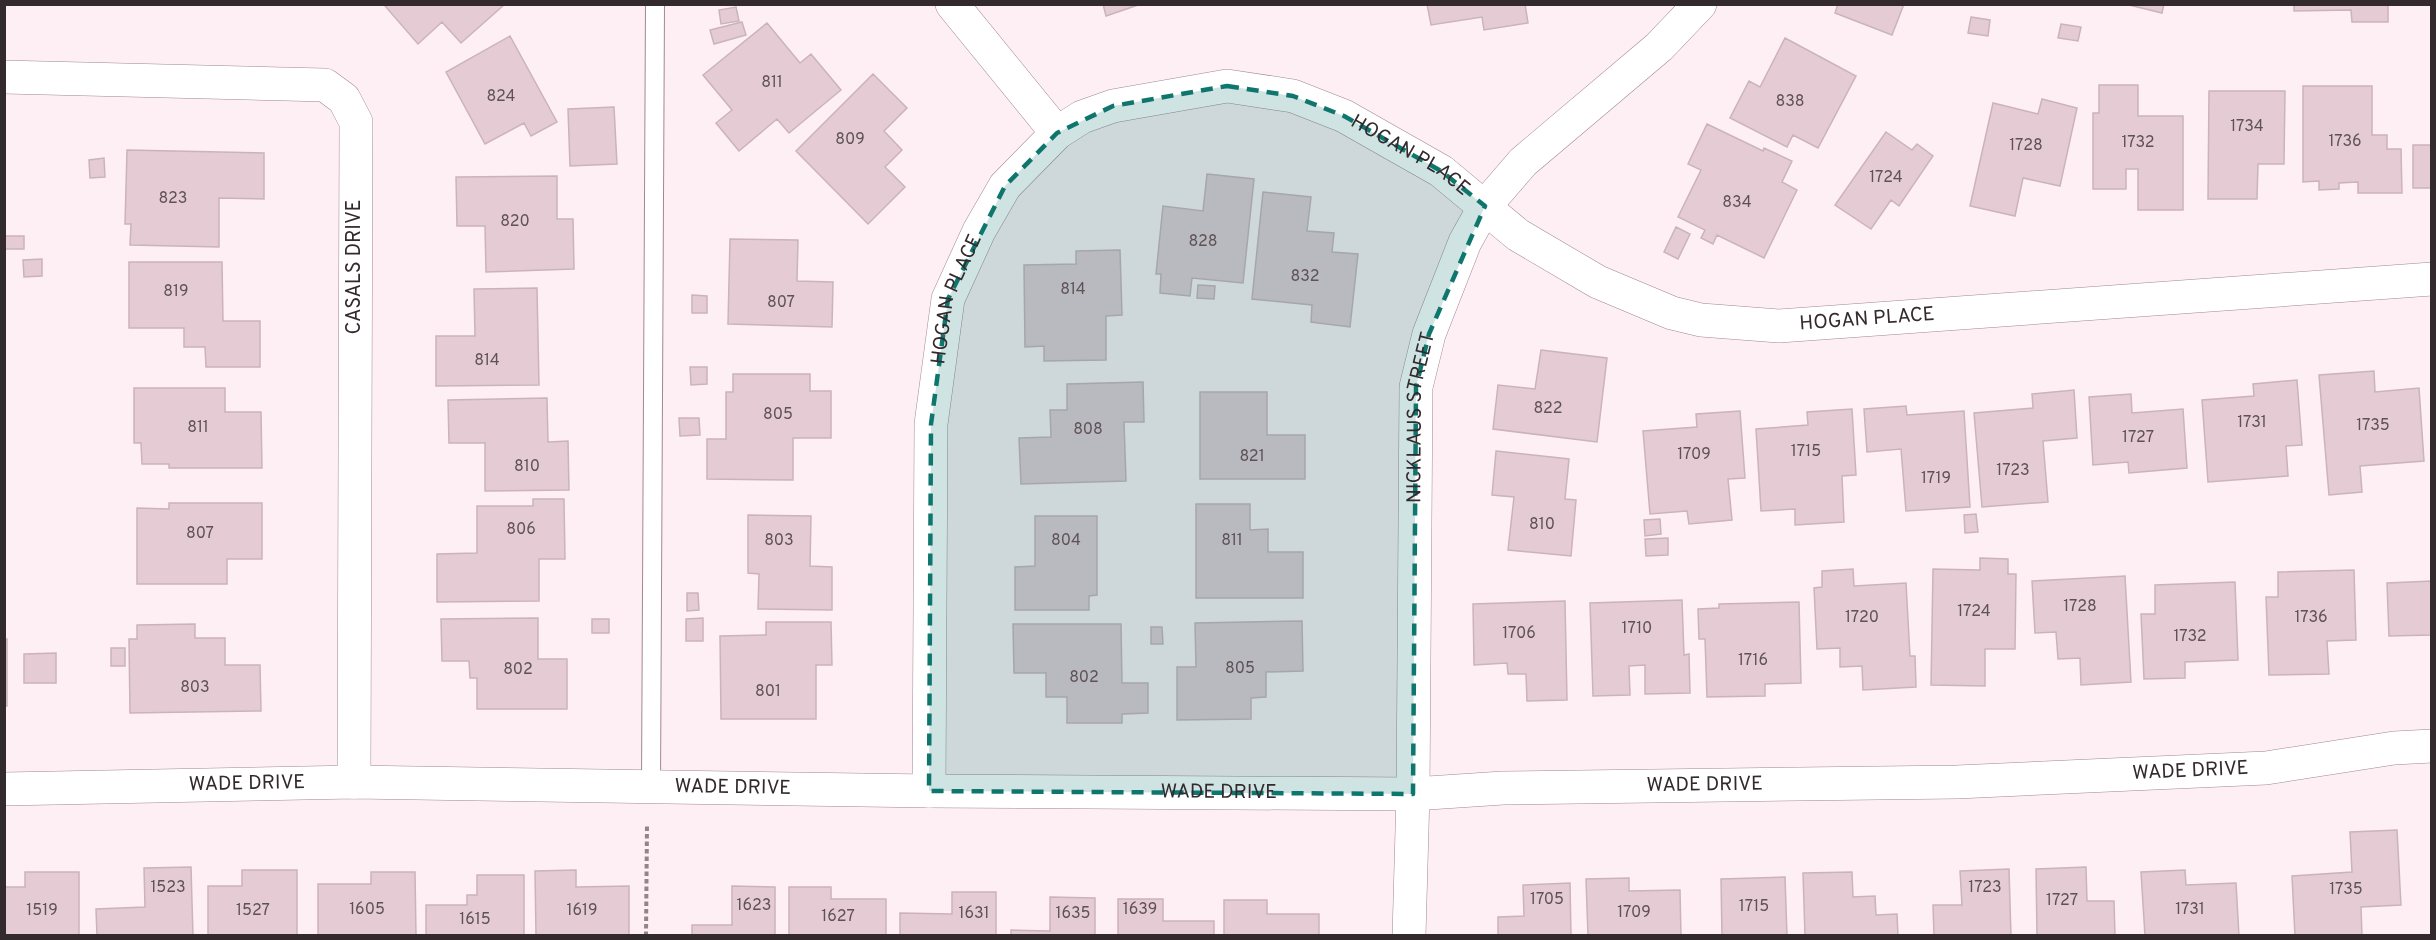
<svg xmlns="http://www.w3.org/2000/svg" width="2436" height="940" font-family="Overpass,sans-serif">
<rect width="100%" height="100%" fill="#feeff4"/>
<!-- building -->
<path fill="#e4cbd4" stroke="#cbb3bb" stroke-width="1.5" d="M386,4H505L461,43L442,22L418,44L385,6Z
M1103,4H1141L1106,16Z
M1427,4H1525L1528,23L1484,30L1482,17L1431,25Z
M1838,4H1904L1892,35L1835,13Z
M2125,4H2164L2162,13Z
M2294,4H2388V22H2352L2351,10L2294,11Z
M736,7L739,21L721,24L719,10Z
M1971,17L1990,20L1988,36L1968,33Z
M742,22L746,35L714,44L710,30Z
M767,23L800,63L811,54L841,90L789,133L777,119L739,151L716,123L732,110L703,75Z
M2061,24L2081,27L2078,41L2058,38Z
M510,36L557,122L531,136L524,123L485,144L446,72Z
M1785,38L1856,76L1818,148L1793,135L1787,147L1730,118L1749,81L1760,87Z
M873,74L907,108L884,131L902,150L885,167L905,187L868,224L796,151Z
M2099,85H2138V116H2183V210H2138V169H2126V189H2093V113H2099Z
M2303,86H2372V135H2387V149H2401L2402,193H2358V182L2339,183V189L2319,190V181L2303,182Z
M2209,91H2285L2284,164H2258L2257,199H2208Z
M2042,99L2077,108L2060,186L2023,178L2015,216L1970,206L1993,103L2038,114Z
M614,107L617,164L570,166L568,109Z
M1707,124L1763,151L1764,148L1792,161L1782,182L1797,190L1764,258L1717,235L1713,244L1701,238L1705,230L1678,217L1701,170L1688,164Z
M1886,132L1912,150L1917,144L1933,156L1899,206L1891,200L1871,229L1835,205Z
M2413,145H2432V188H2413Z
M127,150L264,153V199L219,198V247L130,245L131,224H125Z
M104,158L105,177L90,178L89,160Z
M1207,174L1254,179L1243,283L1192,278L1190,296L1160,293L1161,274H1156L1163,206L1203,211Z
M557,176V219H573L574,269L486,272L485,226H457L456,177Z
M1263,192L1311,197L1307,231L1334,233L1332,252L1358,254L1350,327L1311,322L1312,305L1252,299Z
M1676,227L1690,234L1678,259L1664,252Z
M4,236H24V249H4Z
M730,239L798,240L797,281L833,282L832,327L728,324Z
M1120,250L1122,315L1106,316V360L1044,361V346L1025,347L1024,265L1076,264V251Z
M42,259V276L24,277L23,260Z
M129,262H222L223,321H260V367H206L205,347H184V328H129Z
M1198,285L1215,286L1214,299L1197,298Z
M537,288L539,385L436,386V336H475L474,289Z
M692,295L707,296V313H692Z
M1541,350L1607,358L1597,442L1493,429L1498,385L1535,389Z
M690,367H707V384L691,385Z
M2374,371L2375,392L2419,388L2424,461L2360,466L2362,492L2329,495L2319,375Z
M733,374H810V391H831V438H793V480L707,479V439H726V392H733Z
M2297,380L2302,445L2286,446L2288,476L2208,482L2202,400L2254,396L2253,384Z
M1143,382L1144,422H1124L1126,481L1021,484L1019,438L1051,437L1050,410H1067V384Z
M134,388H225V412H261L262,468H169V464H142L141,443H134Z
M2074,390L2077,438L2043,441L2048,502L1982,507L1974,413L2033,408L2032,394Z
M1200,392H1267V435H1305V479H1200Z
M2131,394L2132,413L2183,409L2187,468L2129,473L2128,462L2093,465L2089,397Z
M547,398L548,442L568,441L569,490L485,491V443H449L448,400Z
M1906,406L1907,415L1964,411L1970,507L1906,511L1901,449L1867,452L1864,409Z
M1852,409L1856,475L1842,476L1844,522L1795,525V509L1761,511L1756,429L1808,425L1807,412Z
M1740,411L1745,478L1728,479L1732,520L1689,524L1687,511L1650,514L1643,431L1697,427L1696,414Z
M679,418H699L700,435L680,436Z
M1496,451L1569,459L1565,499L1576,500L1571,556L1508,550L1514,497L1492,495Z
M533,499H564L565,559H539V601L437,602V554L477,553V506H533Z
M169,503H262V559H227V584H137V508L169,509Z
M1196,504H1250V530L1268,529V552H1303V598H1196Z
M1976,514L1978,532L1965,533L1964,515Z
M748,515L811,516L810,566L832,567V610L758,609L759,574L748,573Z
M1035,516H1097V595L1089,596V610H1015V567L1035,566Z
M1660,519L1661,534L1645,536L1644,520Z
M1668,538V555L1646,556L1645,539Z
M1980,558L2008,559V574H2016L2015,649H1985V686L1931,685L1933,569L1980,570Z
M1853,569L1854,586L1906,583L1910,656H1915L1916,687L1863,690L1862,666L1840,667V648L1817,649L1814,588L1822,587V571Z
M2354,570L2356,640L2327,641L2329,674L2269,675L2266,597H2278V572Z
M2125,576L2131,682L2081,685L2080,658L2058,659L2056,632L2035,633L2032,581Z
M2432,581V635L2389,636L2387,583Z
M2235,582L2238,660L2185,662V678L2144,679L2141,614H2155V585Z
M687,593H698L699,610L687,611Z
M1682,600L1684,655L1689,654L1690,693L1645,694V665L1629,666L1630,695L1593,696L1590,603Z
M1565,601L1567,700L1527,701L1526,674H1508L1507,663L1474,665L1473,604Z
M1799,602L1801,683L1765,684V696L1707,697L1705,639H1699L1698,609L1719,608V604Z
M538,618V659H567V709H477V678H470L469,661H442L441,619Z
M703,618V641H686V619Z
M592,619H609V633H592Z
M1302,621L1303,671L1266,672V697L1251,698V719L1177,720V667H1196L1195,623Z
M766,622H831L832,665H816V719H721L720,636L766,635Z
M195,624V638H225V665H260L261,711L130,713L129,639H137V625Z
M1013,624H1121L1122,683H1148V713L1122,714V723H1067V697H1046V673H1014Z
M1151,627H1162L1163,644H1151Z
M4,639H7V706H4Z
M111,648H125V666H111Z
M56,653V683H24V654Z
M2397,830L2401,905L2361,907L2362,936H2295L2292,876L2352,872L2350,832Z
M191,867L193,936H97L96,909L145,907L144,868Z
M2086,867L2087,901H2114L2115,936H2037L2036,869Z
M2009,869L2011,936H1934L1933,905H1962L1960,871Z
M242,870H297V936H208V886H242Z
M576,870V887L629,886V936H536L535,871Z
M2185,870L2186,885L2236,883L2239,936H2145L2141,872Z
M25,872H79V936H4V887H25Z
M371,872H415L416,936H318V884H371Z
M1852,872L1853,897L1875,896L1876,915L1897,914L1898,936H1805L1803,873Z
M477,875H524V936H426V905H467V895H477Z
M1785,877L1787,936H1722L1721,879Z
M1629,878V891L1680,890L1681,936H1588L1586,879Z
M1570,883L1571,936H1498V917L1524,916L1523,885Z
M732,886L775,887V936H692V925H732Z
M789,887H831V899H886V936H789Z
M952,892H996V936H900V913L952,914Z
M1050,897L1095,898V936H1011V930L1050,931Z
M1118,899H1163V921H1214V936H1118Z
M1224,900H1267V914H1319V936H1224Z"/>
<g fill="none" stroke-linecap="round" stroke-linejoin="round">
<defs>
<path id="service" d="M651,787L655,4"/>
<g id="minor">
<path d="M952,4L1057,133"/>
<path d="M4,77L325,85L344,99L356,122L354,782"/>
<path id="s1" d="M4,789L354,782L929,791L1413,794L1503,788L1957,782L2266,768L2394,748L2432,746"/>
<path id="s2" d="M929,791L931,424L948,299L979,231L1005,186L1057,133L1082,117L1113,106L1227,86L1293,96L1344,116L1441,171L1518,235L1598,282L1672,313L1701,320L1779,326L2432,279"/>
<path id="s3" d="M1409,936L1413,794L1416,387L1429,334L1465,242L1485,206L1523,162L1659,47L1700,4"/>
</g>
</defs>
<!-- service casing -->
<use href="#service" stroke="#a08991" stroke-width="20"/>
<!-- minor casing -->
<use href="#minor" stroke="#a08991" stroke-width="34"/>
<!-- path -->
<path stroke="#918589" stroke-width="4" stroke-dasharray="4.5 3" stroke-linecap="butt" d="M646,936L647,824"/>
<!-- service -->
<use href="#service" stroke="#fff" stroke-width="18"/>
<!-- minor -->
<use href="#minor" stroke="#fff" stroke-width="33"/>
</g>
<!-- marked area -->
<path fill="#0f766e" fill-opacity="0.2" stroke="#0f766e" stroke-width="4.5" stroke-dasharray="12 8" stroke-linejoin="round" d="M1227,86L1293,96L1344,116L1441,171L1485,206L1429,334L1416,387L1413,794L929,791L931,424L948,299L1005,186L1057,133L1113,106Z"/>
<g text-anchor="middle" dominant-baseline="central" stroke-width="5" stroke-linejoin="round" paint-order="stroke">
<!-- number labels -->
<g font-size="16" fill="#5f5257">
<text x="772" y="83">811</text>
<text x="501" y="97">824</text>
<text x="1790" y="102">838</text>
<text x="2247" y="127">1734</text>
<text x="850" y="140">809</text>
<text x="2345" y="142">1736</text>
<text x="2138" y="143">1732</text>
<text x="2026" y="146">1728</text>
<text x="1886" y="178">1724</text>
<text x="173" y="199">823</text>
<text x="1737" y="203">834</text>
<text x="515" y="222">820</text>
<text x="1203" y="242">828</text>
<text x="1305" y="277">832</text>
<text x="1073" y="290">814</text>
<text x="176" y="292">819</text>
<text x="781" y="303">807</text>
<text x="487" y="361">814</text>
<text x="1548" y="409">822</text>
<text x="778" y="415">805</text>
<text x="2252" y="423">1731</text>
<text x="2373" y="426">1735</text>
<text x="198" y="428">811</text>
<text x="1088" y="430">808</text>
<text x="2138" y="438">1727</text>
<text x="1806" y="452">1715</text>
<text x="1694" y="455">1709</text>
<text x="1252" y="457">821</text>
<text x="527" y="467">810</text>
<text x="2013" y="471">1723</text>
<text x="1936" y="479">1719</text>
<text x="1542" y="525">810</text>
<text x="521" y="530">806</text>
<text x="200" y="534">807</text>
<text x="779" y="541">803</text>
<text x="1066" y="541">804</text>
<text x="1232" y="541">811</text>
<text x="2080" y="607">1728</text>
<text x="1974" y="612">1724</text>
<text x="1862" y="618">1720</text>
<text x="2311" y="618">1736</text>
<text x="1637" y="629">1710</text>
<text x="1519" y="634">1706</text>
<text x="2190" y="637">1732</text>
<text x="1753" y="661">1716</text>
<text x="1240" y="669">805</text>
<text x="518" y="670">802</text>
<text x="1084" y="678">802</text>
<text x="195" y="688">803</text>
<text x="768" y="692">801</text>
<text x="168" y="888">1523</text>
<text x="1985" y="888">1723</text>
<text x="2346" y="890">1735</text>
<text x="1547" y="900">1705</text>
<text x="2062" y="901">1727</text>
<text x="754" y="906">1623</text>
<text x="1754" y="907">1715</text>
<text x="367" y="910">1605</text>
<text x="1140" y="910">1639</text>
<text x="2190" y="910">1731</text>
<text x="42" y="911">1519</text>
<text x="253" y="911">1527</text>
<text x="582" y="911">1619</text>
<text x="1634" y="913">1709</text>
<text x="974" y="914">1631</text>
<text x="1073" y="914">1635</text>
<text x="838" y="917">1627</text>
<text x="475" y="920">1615</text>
</g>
<!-- street labels -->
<g font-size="20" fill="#332a2d" stroke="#fff">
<text stroke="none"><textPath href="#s2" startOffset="1071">HOGAN PLACE</textPath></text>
<text transform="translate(355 267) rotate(-90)">CASALS DRIVE</text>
<text stroke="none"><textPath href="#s2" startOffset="495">HOGAN PLACE</textPath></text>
<text stroke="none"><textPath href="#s2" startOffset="1575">HOGAN PLACE</textPath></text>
<text stroke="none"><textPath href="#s3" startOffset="519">NICKLAUS STREET</textPath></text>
<text stroke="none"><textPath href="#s1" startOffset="2187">WADE DRIVE</textPath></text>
<text stroke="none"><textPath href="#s1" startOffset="243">WADE DRIVE</textPath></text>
<text stroke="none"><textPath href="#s1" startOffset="1701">WADE DRIVE</textPath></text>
<text stroke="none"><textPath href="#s1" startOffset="729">WADE DRIVE</textPath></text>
<text stroke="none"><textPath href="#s1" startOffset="1215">WADE DRIVE</textPath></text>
</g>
</g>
<!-- border -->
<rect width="2436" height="940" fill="none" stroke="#332a2d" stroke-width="12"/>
</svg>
